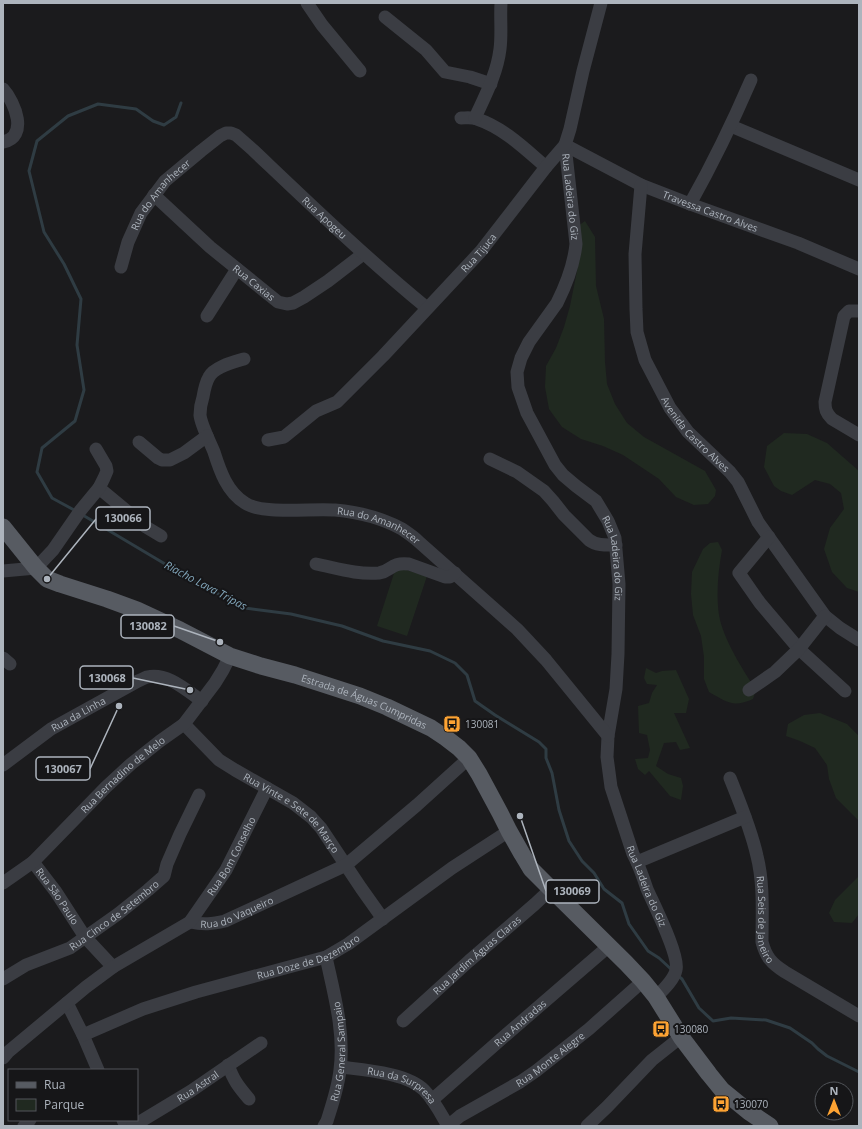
<svg xmlns="http://www.w3.org/2000/svg" width="862" height="1129" font-family="'Open Sans',sans-serif">
<rect width="100%" height="100%" fill="#1b1b1d"/>
<!-- green -->
<path fill="#202920" d="M585,221L595,237L596,286L604,319L605,362L607,384L615,404L627,423L644,437L705,471L716,490L715,496L708,504L694,505L676,497L659,479L623,455L603,446L581,439L562,427L549,409L545,387L546,366L556,348L564,327L570,306L582,246L578,226Z
M784,433L807,434L827,443L859,471V592L847,588L832,572L824,549L830,528L844,509L841,493L830,484L815,480L792,495L781,491L774,486L764,467L767,446Z
M718,542L722,550C718,572 716,594 719,615C723,639 743,670 756,690L753,699C733,708 727,702 709,692L704,679V657L701,636L693,615L691,594L692,572L703,549L710,543Z
M396,567L427,576L407,636L377,626Z
M646,668L656,673L662,671L676,670L689,699L686,713H674L690,748L680,750L676,742L664,743L656,766L668,774L681,778L683,786L681,800L670,796L649,771L645,775L638,769L635,759L648,758L650,750L647,735L639,733L638,706L649,703L652,693L657,685L647,684L644,678Z
M820,713L847,724L859,736V821L836,798L829,779L827,765L815,748L800,741L786,736L788,724L804,715Z
M859,876V914L852,923L834,922L829,913L835,900Z"/>
<g fill="none" stroke-linecap="round" stroke-linejoin="round">
<!-- stream -->
<path stroke="#2f3c43" stroke-width="3" d="M76,511L52,498L37,472L42,448L75,421L84,390L77,345L81,299L64,264L44,232L29,171L37,141L68,116L98,104L136,109L153,121L164,125L176,117L181,103
M81,514L192,580L245,608L291,614L342,626L383,641L430,651L455,663L467,675L475,701L495,715L539,742L546,749V758L552,773L559,810L569,841L582,861L594,873L604,889L622,903L629,924L648,951L659,958L672,970
M677,975L682,979L699,1008L713,1021L731,1018L766,1020L790,1028L812,1043L818,1049L827,1056L859,1072"/>
<!-- minor -->
<g stroke="#3b3d43" stroke-width="13">
<path d="M307,3L322,25L360,71"/>
<path d="M385,17L426,50L445,72L470,77L491,84"/>
<path d="M3,89C15,102 29,137 3,142"/>
<path d="M461,118C466,118 472,117 477,119C504,128 525,149 546,167"/>
<path d="M475,118C485,96 497,74 500,49C502,34 500,18 501,3"/>
<path d="M731,126L859,180"/>
<path id="s1" d="M565,145L576,244C574,264 566,285 557,303L529,342L521,358L517,372L518,387L527,413L555,465L563,475L576,486L596,501L608,521L615,538L619,584L618,654L616,689L608,736L607,757L611,787L633,854C639,865 643,877 647,889C654,905 680,956 676,970C674,980 663,990 656,997"/>
<path id="s2" d="M565,145L641,185L690,204L798,243L859,269"/>
<path id="s3" d="M641,185L635,254L636,309L637,332L645,360L670,408L688,432L730,472L738,482L758,522L825,616L840,628L859,640"/>
<path id="s4" d="M154,195L210,247L278,302L287,304L293,303L304,297L328,281L363,254"/>
<path d="M690,204C713,163 732,124 751,80"/>
<path id="s5" d="M121,267L128,242L141,213L165,181L201,151L220,136L226,133H231L236,135L253,150C310,204 366,258 427,308"/>
<path d="M859,311H849L844,316L825,402C825,409 826,413 832,419L859,435"/>
<path d="M207,316L237,269"/>
<path id="s6" d="M244,359C234,362 214,367 209,377C206,382 204,391 203,397C201,403 200,409 200,415C201,425 210,442 214,452C220,471 227,492 245,503C262,515 312,508 335,510C357,512 382,518 402,529C408,533 414,537 419,542L517,629L546,660L608,736"/>
<path id="s7" d="M268,440L284,437L316,411L337,402L383,356L481,251L546,167L565,145L570,129L583,71L601,3"/>
<path d="M139,442L158,458L162,460H170L184,453L207,436"/>
<path d="M490,459L517,472L544,491L553,501L564,515L589,540C597,546 607,545 616,545"/>
<path d="M99,488L146,527L161,536"/>
<path d="M769,537L739,573L760,603L799,649L845,691"/>
<path d="M316,564C336,568 358,575 379,573C392,571 390,562 409,564L445,577H450L455,573"/>
<path d="M3,571L36,568L53,550L80,511L99,488L104,478L107,471L106,466L96,449"/>
<path d="M3,658L10,664"/>
<path d="M749,690L775,672L799,649L825,616"/>
<path id="s8" d="M184,724L219,760L235,770L293,803L311,817L321,828L361,888L383,919"/>
<path id="s9" d="M3,765L51,729L138,681C141,680 144,678 147,677C167,672 186,690 202,701"/>
<path id="s10" d="M730,778C740,803 751,829 757,856C764,884 762,914 762,942C766,957 771,963 785,972L859,1016"/>
<path id="s11" d="M33,862L56,892L85,937L113,967"/>
<path d="M637,862L745,817"/>
<path id="s12" d="M3,883L33,862L106,787L131,764L160,741L184,724L215,683L223,670L230,656"/>
<path id="s13" d="M190,922C204,925 212,924 225,921L346,865L417,805L469,758"/>
<path id="s14" d="M3,979L26,965L70,948L118,914L148,890L164,876L167,864L180,834L199,795"/>
<path d="M67,1003L83,1035L98,1070"/>
<path id="s15" d="M403,1021L469,961L535,904L551,889"/>
<path id="s16" d="M83,1035L143,1009L196,992L326,957L348,944L452,868L509,831"/>
<path id="s17" d="M3,1058L8,1052L86,987L113,967L190,922L226,870L267,788"/>
<path d="M228,1065C234,1081 238,1086 249,1099"/>
<path id="s18" d="M341,1067C364,1070 407,1073 424,1090C434,1100 441,1114 448,1126L460,1116L520,1082L536,1071L589,1029L643,981"/>
<path id="s19" d="M432,1100L507,1034L609,946"/>
<path d="M123,1120L126,1126"/>
<path d="M24,1126L30,1120"/>
<path id="s20" d="M133,1126L191,1091L261,1043"/>
<path id="s21" d="M324,1126L327,1121C332,1105 338,1088 340,1070C345,1032 334,994 326,957"/>
<path d="M587,1126L607,1107L652,1060L681,1037"/>
</g>
<!-- major -->
<path stroke="#575b62" stroke-width="17" id="s22" d="M3,527L36,568L47,579L60,584L107,599L137,610L180,630L230,656L261,666L295,675L360,696L387,707L431,728L446,738L459,748L469,758L479,774L500,813L509,831L522,854L531,869L551,889L626,963L643,981L656,997L681,1037L709,1074L722,1090L749,1112L770,1126"/>
</g>
<!-- icons -->
<defs>
<symbol id="bus-square" viewBox="-11 -11 22 22"><rect x="-9" y="-9" width="18" height="18" rx="4" fill="#fda333" stroke="#161618"/><path d="M-5-6H5V4H4V6H2V4H-2V6H-4V4H-5ZM-3.5-4V0h7V-4ZM-3.5 1.2v1.5H-2V1.2ZM2 1.2v1.5H3.5V1.2Z" fill="#111"/></symbol>
</defs>
<g fill-rule="evenodd">
<use href="#bus-square" x="442" y="714" width="20" height="20"/>
<use href="#bus-square" x="651" y="1019" width="20" height="20"/>
<use href="#bus-square" x="711" y="1094" width="20" height="20"/>
</g>
<g text-anchor="middle" dominant-baseline="central" stroke-width="4" stroke-linejoin="round" paint-order="stroke">
<!-- street labels -->
<g font-size="10" fill="#adb4bd" stroke="#161618">
<text stroke="none"><textPath href="#s5" startOffset="84">Rua do Amanhecer</textPath></text>
<text stroke="none"><textPath href="#s1" startOffset="52">Rua Ladeira do Giz</textPath></text>
<text stroke="none"><textPath href="#s2" startOffset="160">Travessa Castro Alves</textPath></text>
<text stroke="none"><textPath href="#s5" startOffset="307">Rua Apogeu</textPath></text>
<text stroke="none"><textPath href="#s7" startOffset="286">Rua Tijuca</textPath></text>
<text stroke="none"><textPath href="#s4" startOffset="133">Rua Caxias</textPath></text>
<text stroke="none"><textPath href="#s3" startOffset="267">Avenida Castro Alves</textPath></text>
<text stroke="none"><textPath href="#s6" startOffset="318">Rua do Amanhecer</textPath></text>
<text stroke="none"><textPath href="#s1" startOffset="460">Rua Ladeira do Giz</textPath></text>
<text stroke="none"><textPath href="#s22" startOffset="409">Estrada de Águas Cumpridas</textPath></text>
<text stroke="none"><textPath href="#s9" startOffset="91">Rua da Linha</textPath></text>
<text stroke="none"><textPath href="#s12" startOffset="162">Rua Bernadino de Melo</textPath></text>
<text stroke="none"><textPath href="#s8" startOffset="141">Rua Vinte e Sete de Março</textPath></text>
<text stroke="none"><textPath href="#s17" startOffset="310">Rua Bom Conselho</textPath></text>
<text stroke="none"><textPath href="#s1" startOffset="796">Rua Ladeira do Giz</textPath></text>
<text stroke="none"><textPath href="#s11" startOffset="42">Rua São Paulo</textPath></text>
<text stroke="none"><textPath href="#s13" startOffset="49">Rua do Vaqueiro</textPath></text>
<text stroke="none"><textPath href="#s14" startOffset="129">Rua Cinco de Setembro</textPath></text>
<text stroke="none"><textPath href="#s10" startOffset="147">Rua Seis de Janeiro</textPath></text>
<text stroke="none"><textPath href="#s16" startOffset="239">Rua Doze de Dezembro</textPath></text>
<text stroke="none"><textPath href="#s15" startOffset="99">Rua Jardim Águas Claras</textPath></text>
<text stroke="none"><textPath href="#s19" startOffset="117">Rua Andradas</textPath></text>
<text stroke="none"><textPath href="#s21" startOffset="77">Rua General Sampaio</textPath></text>
<text stroke="none"><textPath href="#s18" startOffset="253">Rua Monte Alegre</textPath></text>
<text stroke="none"><textPath href="#s20" startOffset="76">Rua Astral</textPath></text>
<text stroke="none"><textPath href="#s18" startOffset="65">Rua da Surpresa</textPath></text>
</g>
<!-- poi labels -->
<g font-size="10" fill="#adb4bd" stroke="#161618" text-anchor="start">
<text x="465" y="724">130081</text>
<text x="674" y="1029">130080</text>
<text x="734" y="1104">130070</text>
</g>
<!-- water labels -->
<g font-size="11" font-style="italic" fill="#82a6ba" stroke="#161618">
<text transform="translate(206 585) rotate(28)">Riacho Lava Tripas</text>
</g>
</g>
<!-- callouts -->
<path fill="none" stroke="#adb4bd" stroke-width="1.5" d="M47 579L96 519M220 642L174 626M190 690L133 678M119 706L90 769M520 816L546 891"/>
<g fill="#adb4bd" stroke="#161618" stroke-width="1.5">
<circle cx="47" cy="579" r="4"/>
<circle cx="220" cy="642" r="4"/>
<circle cx="190" cy="690" r="4"/>
<circle cx="119" cy="706" r="4"/>
<circle cx="520" cy="816" r="4"/>
</g>
<g fill="#161618" stroke="#adb4bd" stroke-width="1.5">
<rect x="96" y="507" width="54" height="23" rx="4"/>
<rect x="121" y="615" width="53" height="23" rx="4"/>
<rect x="80" y="666" width="53" height="23" rx="4"/>
<rect x="36" y="757" width="54" height="23" rx="4"/>
<rect x="546" y="880" width="53" height="23" rx="4"/>
</g>
<g font-size="11" text-anchor="middle" font-weight="bold" fill="#adb4bd">
<text x="123" y="522">130066</text>
<text x="148" y="630">130082</text>
<text x="107" y="682">130068</text>
<text x="63" y="773">130067</text>
<text x="572" y="895">130069</text>
</g>
<!-- border -->
<rect width="862" height="1129" fill="none" stroke="#adb4bd" stroke-width="8"/>
<!-- legend -->
<rect x="8" y="1069" width="130" height="52" fill="#161618" stroke="#52555a"/>
<rect x="16" y="1082" width="20" height="6" fill="#575b62" stroke="#52555a"/>
<text x="44" y="1089" font-size="12" fill="#adb4bd">Rua</text>
<rect x="16" y="1099" width="20" height="12" fill="#202920" stroke="#52555a"/>
<text x="44" y="1109" font-size="12" fill="#adb4bd">Parque</text>
<!-- north arrow -->
<g transform="translate(834 1101)"><circle r="19" fill="#161618" stroke="#52555a"/>
<path d="M0-3L7 15L0 10L-7 15Z" fill="#fda333"/>
<text y="-6" font-size="11" font-weight="bold" text-anchor="middle" fill="#adb4bd">N</text>
</g>
</svg>
